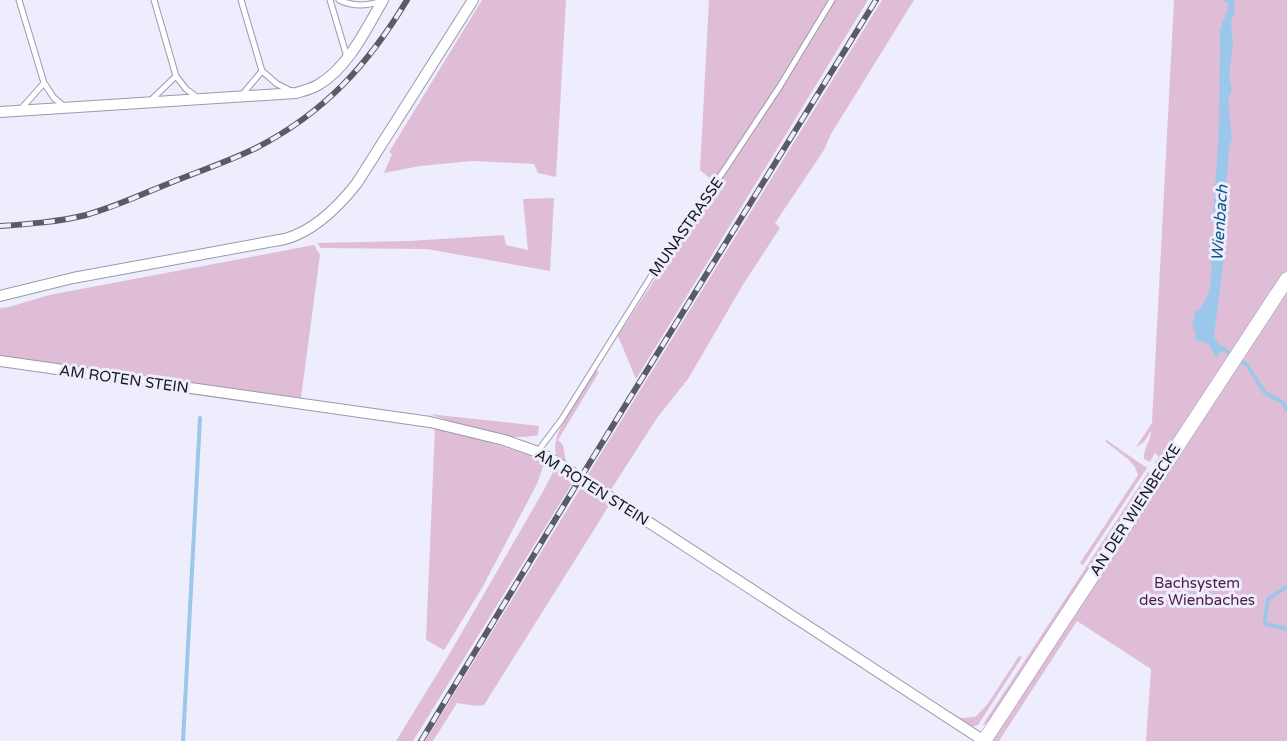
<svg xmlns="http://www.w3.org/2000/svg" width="1287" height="741" font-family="'Varela Round',sans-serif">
<rect width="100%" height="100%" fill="#eeedfe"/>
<!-- green -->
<path fill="#dfbdd6" d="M482,0H566L556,177L538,173L534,164L472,161L420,166L384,173L392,154L389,152Z
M709,0H828L778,85L713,181L700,170Z
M835,0H868L636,379L618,336C690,224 766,114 835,0Z
M882,0H914L831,134L824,150L775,223L780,228L744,283L688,379L657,418L610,491L587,476Z
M1174,0H1287V741H1146L1151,669L1077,621L999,741H991L1171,467L1154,463L1159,457L1155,453L1150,462L1144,459C1143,449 1151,441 1151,431L1144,442L1136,447L1152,423Z
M554,198L550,271L427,249L321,248L317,243L409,241L504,235L506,245L528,250L523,199Z
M314,245L320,255L301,398L0,356V308L9,307L49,295Z
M596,370L599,372L558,440L563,445L566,463C562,460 558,458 556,453C549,435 585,387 596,370Z
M429,414L539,426L538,435C503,443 462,425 429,414Z
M435,427L462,433L541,459L544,464L537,484L482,588L444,650L426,640Z
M1105,439L1147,468L1083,565L1080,563L1138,475L1135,467L1128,459L1106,442Z
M555,468L575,479L413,741H396L450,653L545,488Z
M1149,471L1150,476L991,720L982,726Z
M580,489H585L607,503L608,507L602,517L484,705L477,706L457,703L433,741H425Z
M1019,656L1022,657L978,725L970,727L930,700L961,718L975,717L987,705Z"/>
<!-- water -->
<path fill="#9bc8ea" d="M1223,0H1234L1235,12L1231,20L1233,44L1229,76L1232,89L1228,101L1232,139L1229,147L1224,221V257L1214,336L1218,344L1223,348L1217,357L1214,355L1210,345L1195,339L1196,332L1192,327L1195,312C1214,301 1213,263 1209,245C1213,239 1215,227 1213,220L1219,127L1220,30L1229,5Z"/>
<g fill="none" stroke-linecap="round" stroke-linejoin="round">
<!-- stream -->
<path stroke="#9bc8ea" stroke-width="4" d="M1220,347L1247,365L1265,393L1284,403L1287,411
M1287,587L1268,599L1265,619L1266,624L1287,629
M183,741L200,418"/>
<defs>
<path id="lane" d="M19,0L44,83L21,109
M241,0L262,71L241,96
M330,0L347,57
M339,0C354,7 366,6 382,1
M262,71L277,84L291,91
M176,76L186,89L197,97
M44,83L54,98L65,107
M150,101L176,76L154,0
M538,451L562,419L655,270L725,169L780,86L832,0"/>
<path id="street" d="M0,112L296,93C303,91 311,89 318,85C348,68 366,29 383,0
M0,296L73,278L285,239C314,231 339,206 357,183L473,0
M0,361L430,422L504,440L538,452L555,461L984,741"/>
<path id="secondary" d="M984,741L1287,279"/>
</defs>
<!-- lane casing -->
<use href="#lane" stroke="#9a99ad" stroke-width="7"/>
<!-- street casing -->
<use href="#street" stroke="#9a99ad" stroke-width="12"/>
<!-- secondary casing -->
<use href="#secondary" stroke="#9a99ad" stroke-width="15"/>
<!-- lane -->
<use href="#lane" stroke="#fff" stroke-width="5"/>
<!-- street -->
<use href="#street" stroke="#fff" stroke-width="10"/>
<!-- secondary -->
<use href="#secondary" stroke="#fff" stroke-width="14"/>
<defs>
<path id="rail" d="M0,226C29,224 58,222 86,215C118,206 149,191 180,179C205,169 232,160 256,148C324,113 368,65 407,0
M421,741L581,477L876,0"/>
</defs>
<!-- rail casing -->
<use href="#rail" stroke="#5b5b65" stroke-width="6"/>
<!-- rail -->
<use href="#rail" stroke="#eeedfe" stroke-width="4" stroke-dasharray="11" stroke-linecap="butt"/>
</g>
<g text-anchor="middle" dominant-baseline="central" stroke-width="6" stroke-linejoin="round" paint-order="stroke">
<!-- street labels -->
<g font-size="15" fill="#16161d" stroke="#eeedfe">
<text transform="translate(686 227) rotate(-55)">MUNASTRASSE</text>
<text transform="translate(124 379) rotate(8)">AM ROTEN STEIN</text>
<text transform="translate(592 487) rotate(32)">AM ROTEN STEIN</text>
<text transform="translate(1135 510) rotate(-57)">AN DER WIENBECKE</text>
</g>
<!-- park labels -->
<g font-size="15" fill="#4f1b45" stroke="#eeedfe">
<text x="1197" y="583">Bachsystem<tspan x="1197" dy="17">des Wienbaches</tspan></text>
</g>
<!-- water labels -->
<g font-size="16" font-style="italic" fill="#0a5782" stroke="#eeedfe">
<text transform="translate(1220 223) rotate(-86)">Wienbach</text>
</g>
</g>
</svg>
